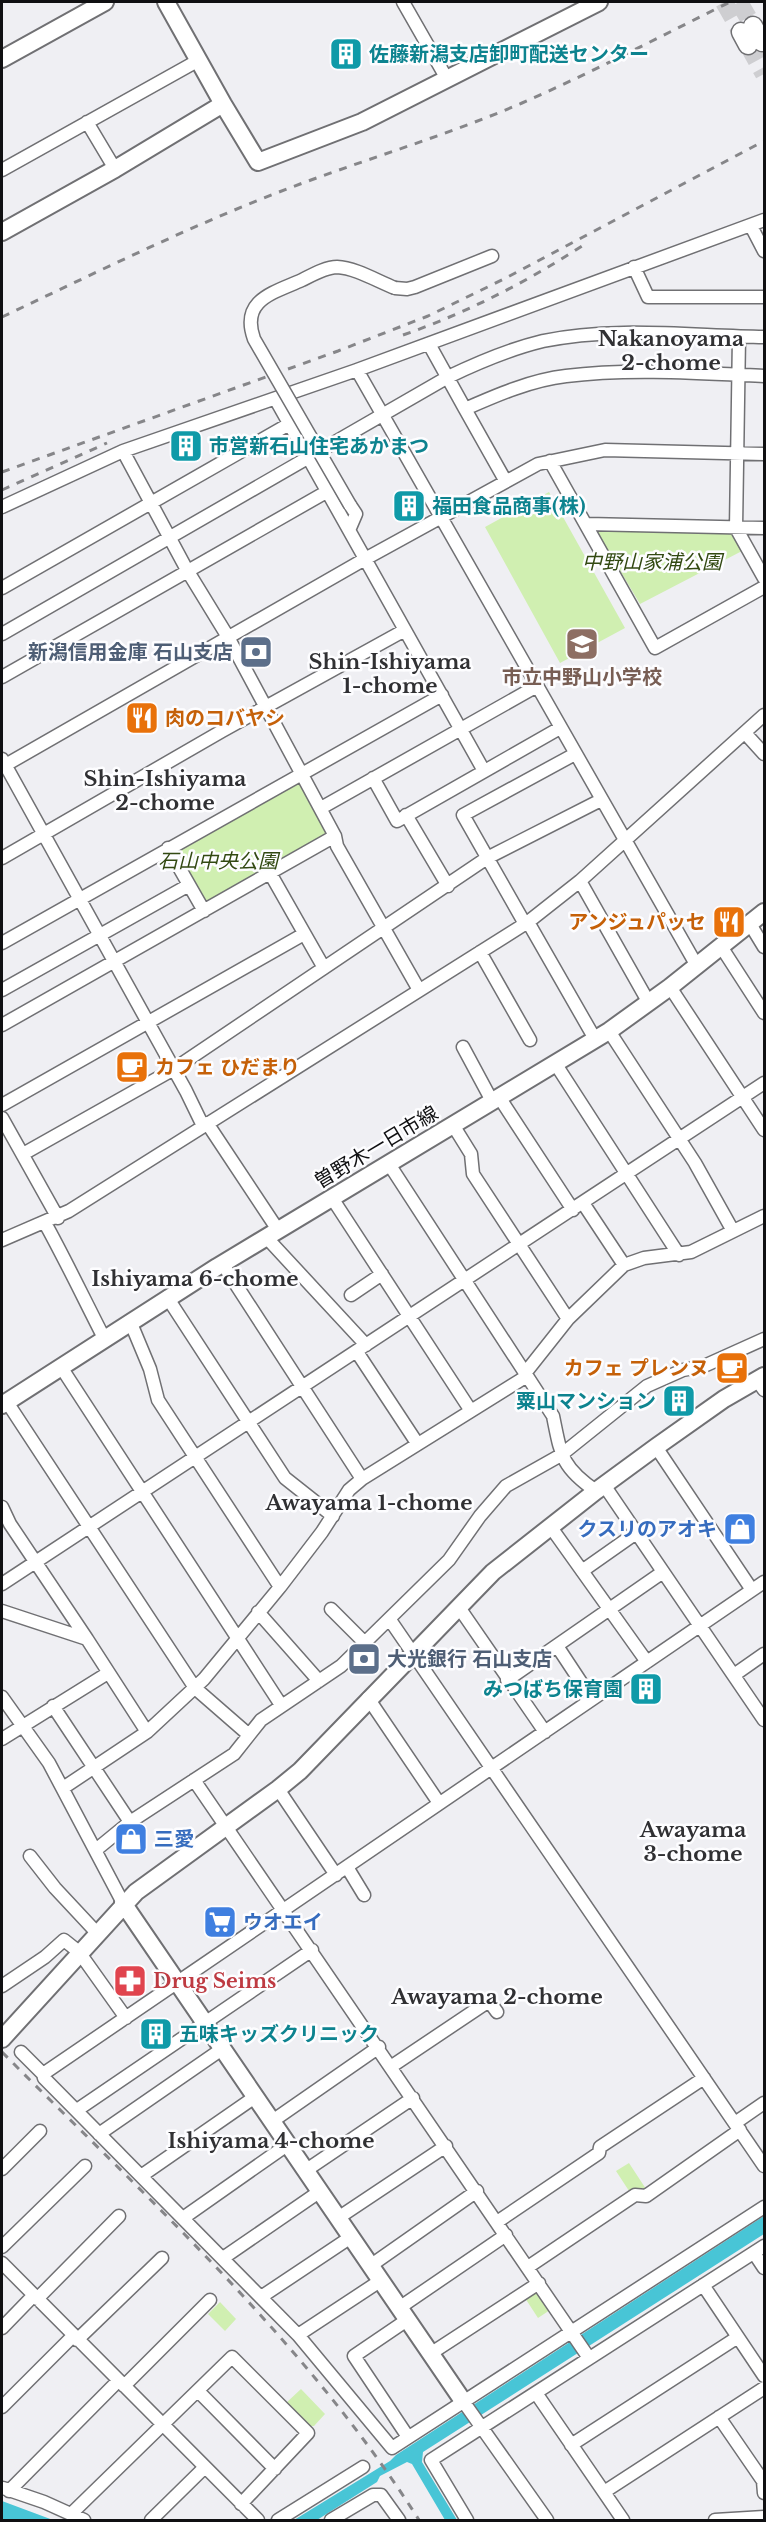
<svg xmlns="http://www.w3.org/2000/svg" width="766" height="2522" font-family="'Libre Baskerville','Noto Sans JP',serif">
<rect width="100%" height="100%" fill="#efeff3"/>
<!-- green -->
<path fill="#d0efb1" d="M549,492L625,628L560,663L485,527Z
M599,530L730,531L742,551L640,604L597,532Z
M300,780L330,833L204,905L174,851Z
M629,2163L646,2189L640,2188L631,2194L616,2171Z
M534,2292L538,2293L550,2310L538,2318L525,2298Z
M220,2302L236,2319L225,2331L208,2314Z
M301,2389L325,2414L314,2426H308L286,2403Z"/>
<!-- water -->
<path fill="#48c5d6" d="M764,2216V2234L423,2452L422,2462L457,2520H445L412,2464L407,2462L380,2476L377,2482L317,2520H294L390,2461L396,2455Z
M2,2501L53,2520H2Z"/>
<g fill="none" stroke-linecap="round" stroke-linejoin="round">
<!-- primary-tunnel -->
<path stroke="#ceced1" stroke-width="18" stroke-dasharray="18 9" stroke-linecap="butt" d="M724,2L741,32
M739,2L753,26
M748,45L764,74"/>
<defs>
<path id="street" d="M403,2L447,79
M87,122L115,169
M2,170L199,60
M751,226L764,251
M634,267L648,297H764
M395,288L407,289L415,287L492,256
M739,337L736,528L764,578
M429,344L465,409C497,395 531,380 566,376C628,368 701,373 764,376
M276,400L484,771
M465,409L505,480
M123,451L187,570L228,637L335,836
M550,461L655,648L764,587
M2,507L123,451L357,370
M587,524L764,528
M350,528L356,514L350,505
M2,588L291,423
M2,634L448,377C479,362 510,349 543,341C614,326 692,336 764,337
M2,677L328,491
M745,733L764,754
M2,759L186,1091L203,1126
M2,767L365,559L538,464L605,450L764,454
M373,778L397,821L560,728
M321,808L537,686
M406,815L448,886
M168,848L204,911
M2,858L222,731L405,630
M270,873L324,968
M580,881L649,1003
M528,922L595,1039
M525,924L463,815L575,754
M750,924L764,947
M2,943L442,695
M722,948L764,1013
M480,952L530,1040
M697,966L357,370L764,220
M670,987L764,1130
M2,990L189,885
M2,1025L335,836L337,846L419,990
M609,1031L695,1163L733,1231
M463,1047L492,1101
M555,1063L679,1255
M499,1097L573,1210
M2,1105L304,934
M2,1118L58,1218
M207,1123L278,1230
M453,1125L471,1154L473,1174L568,1319
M23,1154L174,1069L487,858L601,800
M389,1164L553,1416C561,1455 561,1467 596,1491
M332,1198L471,1411
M583,1203L624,1265
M45,1223C66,1261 84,1299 104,1338
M266,1237L366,1345
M2,1240L69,1211L528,922L580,881L764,715
M222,1263L362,1479
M351,1295L382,1274
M167,1297L285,1478L333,1516
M130,1321L150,1369L158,1400L280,1587
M357,1352L417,1443
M61,1367L281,1705
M526,1372L568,1319L624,1265L644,1258L691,1252L764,1216
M757,1380L764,1390
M7,1402L195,1688L249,1735
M656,1447L752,1590
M604,1485L764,1720
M2,1507L10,1524L87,1639
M550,1526L647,1662
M582,1571L636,1533
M2,1584L764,1083
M458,1606L545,1732
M331,1609L364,1642
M2,1611L87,1639L147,1732
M258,1612L319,1681
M390,1620L764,2166
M557,1646L592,1699
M734,1675L764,1654
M507,1680L663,1572
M2,1697L49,1763L123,1903
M368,1698L439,1803
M53,1706L130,1822
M2,1739L108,1673
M194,1780L589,2358
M63,1788L147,1732L204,1679L280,1587L322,1532L349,1490L362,1479L527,1376
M278,1789L336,1875
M97,1849L130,1822L234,1754L261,1720L341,1666L449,1560L480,1516L506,1486L561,1455L647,1386L683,1370L704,1366L764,1339
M30,1856L55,1888L97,1933
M347,1867L364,1895
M2,1986L45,1957L64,1940L79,1952L126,2018
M21,2052L43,2074L44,2078L298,2335L392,2448L764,2207
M392,2066L489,2001L497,2012
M43,2074L764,1582
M77,2110L312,1950
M271,2122L379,2047
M735,2123L764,2103
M99,2134L222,2049
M2,2169L40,2131
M305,2171L413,2098
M141,2176L255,2097
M183,2218L287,2145
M338,2218L446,2146
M497,2222L599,2153L600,2147L704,2078
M2,2247L85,2166
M754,2253L764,2268
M223,2258L319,2192
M2,2263L258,2520
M370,2266L477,2191
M528,2267L635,2195L646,2196L740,2130
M703,2285L764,2376
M261,2297L351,2237
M37,2299L119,2216
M399,2308L506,2235
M407,2320L354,2356L408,2437
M2,2328L34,2295
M298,2335L380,2281
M77,2340L162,2258
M430,2354L539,2283
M124,2386L210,2300
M198,2391L275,2469
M536,2393L623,2520
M463,2401L547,2520
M2,2407L73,2336
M719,2417L763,2481L764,2493
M571,2445L738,2337
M3,2488L44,2502L84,2520
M9,2491L118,2381
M604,2492L764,2388
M71,2514L232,2357L308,2433L241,2504
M151,2520L205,2467
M278,2520L363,2467
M331,2520L373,2495H381L399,2520
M467,2520L431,2460L764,2246
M715,2520L764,2517"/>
<path id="secondary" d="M166,2L223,104L258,162L362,122L599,2
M2,59L105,2
M2,232L115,169L223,104
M2,1405L217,1267L609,1031L670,987L764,912
M123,1903L463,2401
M2,2039L136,1892L278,1789L300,1771L493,1572L596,1491L656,1447L724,1399L764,1376"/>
<path id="primary" d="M753,26L762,42
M741,32L748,45"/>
</defs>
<!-- street casing -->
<use href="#street" stroke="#707073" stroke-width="15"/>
<!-- secondary casing -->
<use href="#secondary" stroke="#707073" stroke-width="20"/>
<!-- primary casing -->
<use href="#primary" stroke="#707073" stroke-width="21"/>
<!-- street -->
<use href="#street" stroke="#fff" stroke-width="12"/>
<!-- secondary -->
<use href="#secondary" stroke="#fff" stroke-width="16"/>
<!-- primary -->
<use href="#primary" stroke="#fff" stroke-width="18"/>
<!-- rail -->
<path stroke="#868689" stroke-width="3" stroke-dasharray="8 8" stroke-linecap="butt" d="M2,317C93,274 184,229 279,192C359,161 443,137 522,103C593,72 661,36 730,2
M403,335C466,313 525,283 582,246
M2,472L338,351L428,316L504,279L764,141
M2,490L107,443
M2,2052C149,2200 307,2343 419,2520"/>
<defs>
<path id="street-bridge" d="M350,505L254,339C240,300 273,293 302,280C312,275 326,267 337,267C356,268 377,281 395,288"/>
</defs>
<!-- street-bridge casing -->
<use href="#street-bridge" stroke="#707073" stroke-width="15" stroke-linecap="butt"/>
<!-- street-bridge -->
<use href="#street-bridge" stroke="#fff" stroke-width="12"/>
</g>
<!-- icons -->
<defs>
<symbol id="building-square" viewBox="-11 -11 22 22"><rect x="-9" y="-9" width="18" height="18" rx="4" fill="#0f9aa8" stroke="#fdfdff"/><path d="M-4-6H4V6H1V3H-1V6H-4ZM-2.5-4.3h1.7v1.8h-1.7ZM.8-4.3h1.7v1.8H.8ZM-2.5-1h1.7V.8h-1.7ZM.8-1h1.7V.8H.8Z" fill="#fff"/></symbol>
<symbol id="school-square" viewBox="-11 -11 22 22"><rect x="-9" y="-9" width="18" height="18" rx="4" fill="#8d6e63" stroke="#fdfdff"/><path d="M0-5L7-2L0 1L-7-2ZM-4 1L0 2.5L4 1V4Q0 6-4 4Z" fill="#fff"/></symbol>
<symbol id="bank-square" viewBox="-11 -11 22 22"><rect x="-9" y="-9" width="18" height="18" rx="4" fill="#5c6f8a" stroke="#fdfdff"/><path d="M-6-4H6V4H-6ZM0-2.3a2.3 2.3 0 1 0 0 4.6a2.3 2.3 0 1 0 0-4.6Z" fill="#fff"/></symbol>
<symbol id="restaurant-square" viewBox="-11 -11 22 22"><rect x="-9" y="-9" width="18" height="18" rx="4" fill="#e8710a" stroke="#fdfdff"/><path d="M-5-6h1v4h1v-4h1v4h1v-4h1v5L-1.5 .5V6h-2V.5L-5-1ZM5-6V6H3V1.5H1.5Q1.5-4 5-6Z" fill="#fff"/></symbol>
<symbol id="cafe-square" viewBox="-11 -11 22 22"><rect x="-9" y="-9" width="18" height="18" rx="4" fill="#e8710a" stroke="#fdfdff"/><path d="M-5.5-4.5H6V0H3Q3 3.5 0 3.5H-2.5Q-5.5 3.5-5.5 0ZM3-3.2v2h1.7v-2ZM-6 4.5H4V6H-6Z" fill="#fff"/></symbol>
<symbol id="shop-square" viewBox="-11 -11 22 22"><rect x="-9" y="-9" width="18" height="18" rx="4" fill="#3f7fe0" stroke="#fdfdff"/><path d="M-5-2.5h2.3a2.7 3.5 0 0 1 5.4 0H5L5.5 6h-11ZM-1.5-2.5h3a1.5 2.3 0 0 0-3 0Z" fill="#fff"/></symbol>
<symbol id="supermarket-square" viewBox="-11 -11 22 22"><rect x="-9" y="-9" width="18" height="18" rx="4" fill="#3f7fe0" stroke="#fdfdff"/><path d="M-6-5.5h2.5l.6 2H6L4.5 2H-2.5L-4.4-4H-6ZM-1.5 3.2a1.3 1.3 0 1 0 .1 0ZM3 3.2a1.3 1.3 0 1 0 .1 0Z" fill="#fff"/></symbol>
<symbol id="pharmacy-square" viewBox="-11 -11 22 22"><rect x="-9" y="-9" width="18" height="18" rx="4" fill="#e0444e" stroke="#fdfdff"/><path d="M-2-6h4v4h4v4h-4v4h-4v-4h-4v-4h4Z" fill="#fff"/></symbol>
</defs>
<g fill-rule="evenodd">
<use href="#building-square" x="327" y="35" width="38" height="38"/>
<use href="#building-square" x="167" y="427" width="38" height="38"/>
<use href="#building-square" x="390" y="487" width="38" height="38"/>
<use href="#school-square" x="563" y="625" width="38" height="38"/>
<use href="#bank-square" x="237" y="633" width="38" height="38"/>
<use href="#restaurant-square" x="123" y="699" width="38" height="38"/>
<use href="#restaurant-square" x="710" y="903" width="38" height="38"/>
<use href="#cafe-square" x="113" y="1048" width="38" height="38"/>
<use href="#cafe-square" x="713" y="1349" width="38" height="38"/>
<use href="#building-square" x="660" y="1382" width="38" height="38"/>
<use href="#shop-square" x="721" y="1510" width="38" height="38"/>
<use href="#bank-square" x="345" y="1640" width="38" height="38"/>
<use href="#building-square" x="627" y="1670" width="38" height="38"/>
<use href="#shop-square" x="112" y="1820" width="38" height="38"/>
<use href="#supermarket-square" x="201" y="1903" width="38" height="38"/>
<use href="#pharmacy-square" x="111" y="1962" width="38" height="38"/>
<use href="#building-square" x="137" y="2015" width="38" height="38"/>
</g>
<g text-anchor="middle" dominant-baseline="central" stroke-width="5" stroke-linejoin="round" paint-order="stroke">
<!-- culture labels -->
<g font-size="20" font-weight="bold" fill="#0d838f" stroke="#fdfdff" text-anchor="start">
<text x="369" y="54">佐藤新潟支店卸町配送センター</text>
<text x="209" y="446">市営新石山住宅あかまつ</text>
<text x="432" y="506">福田食品商事(株)</text>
<text x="656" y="1401" text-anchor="end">粟山マンション</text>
<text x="623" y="1689" text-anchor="end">みつばち保育園</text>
<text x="179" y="2034">五味キッズクリニック</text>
</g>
<!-- park labels -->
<g font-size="20" font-style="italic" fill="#324912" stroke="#fdfdff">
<text x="652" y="562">中野山家浦公園</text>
<text x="218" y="861">石山中央公園</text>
</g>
<!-- service labels -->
<g font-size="20" font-weight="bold" fill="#4e5e75" stroke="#fdfdff" text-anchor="end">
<text x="233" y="652">新潟信用金庫 石山支店</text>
<text x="387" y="1659" text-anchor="start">大光銀行 石山支店</text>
</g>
<!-- education labels -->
<g font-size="20" font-weight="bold" fill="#785e54" stroke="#fdfdff">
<text x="582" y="677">市立中野山小学校</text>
</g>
<!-- food labels -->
<g font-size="20" font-weight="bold" fill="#c56008" stroke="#fdfdff" text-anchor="start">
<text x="165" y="718">肉のコバヤシ</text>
<text x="706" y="922" text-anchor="end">アンジュパッセ</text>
<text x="155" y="1067">カフェ ひだまり</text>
<text x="709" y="1368" text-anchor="end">カフェ プレンヌ</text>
</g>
<!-- street labels -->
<g font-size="20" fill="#101012" stroke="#fdfdff">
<text transform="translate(376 1147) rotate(-31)">曽野木一日市線</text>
</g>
<!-- shop labels -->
<g font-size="20" font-weight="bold" fill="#366cbe" stroke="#fdfdff" text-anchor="start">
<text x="717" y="1529" text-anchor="end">クスリのアオキ</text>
<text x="154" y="1839">三愛</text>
<text x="243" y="1922">ウオエイ</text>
</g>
<!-- health labels -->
<g font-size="20" font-weight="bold" fill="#be3a42" stroke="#fdfdff" text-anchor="start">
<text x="153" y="1981">Drug Seims</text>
</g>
<!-- neighbourhood labels -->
<g font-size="21" font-weight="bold" fill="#303033" stroke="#fdfdff">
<text x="671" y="339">Nakanoyama<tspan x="671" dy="24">2-chome</tspan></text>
<text x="390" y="662">Shin-Ishiyama<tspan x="390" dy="24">1-chome</tspan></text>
<text x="165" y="779">Shin-Ishiyama<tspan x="165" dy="24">2-chome</tspan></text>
<text x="195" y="1279">Ishiyama 6-chome</text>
<text x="369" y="1503">Awayama 1-chome</text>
<text x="693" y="1830">Awayama<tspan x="693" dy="24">3-chome</tspan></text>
<text x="497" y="1997">Awayama 2-chome</text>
<text x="271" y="2141">Ishiyama 4-chome</text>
</g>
</g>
<!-- border -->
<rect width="766" height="2522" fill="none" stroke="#101012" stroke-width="6"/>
</svg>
